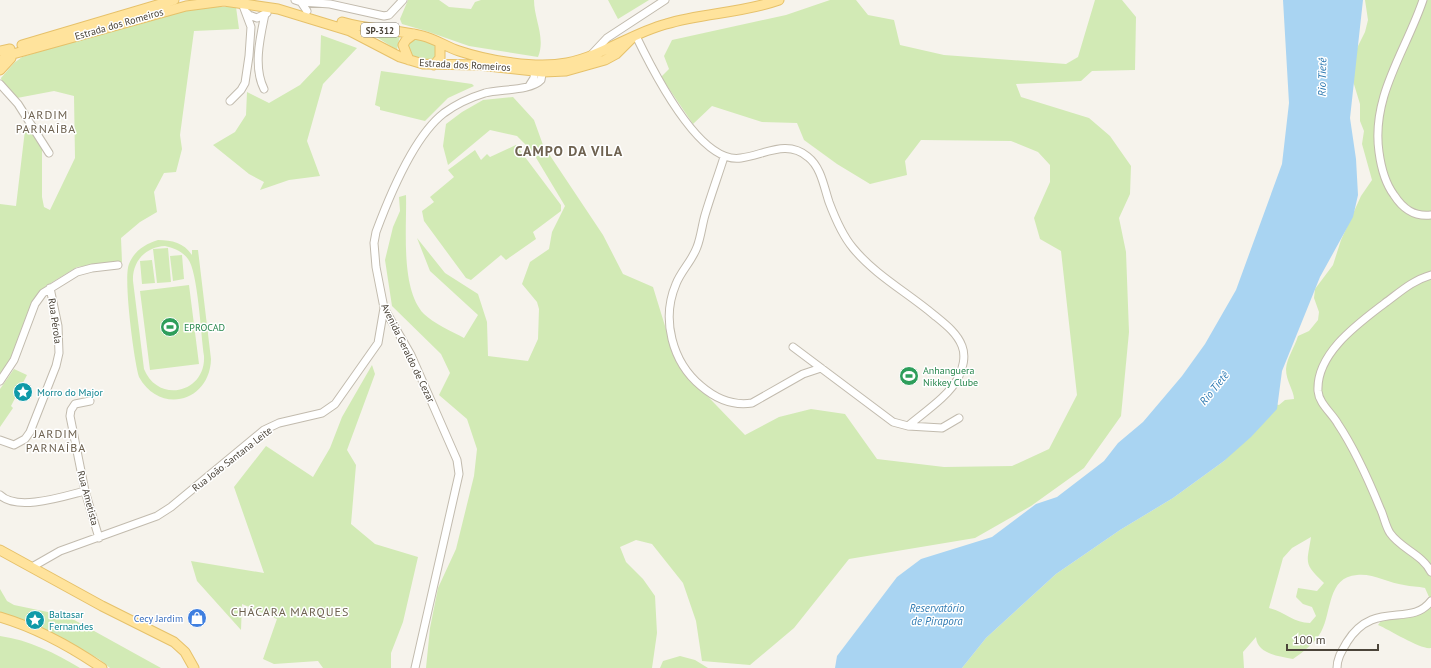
<svg xmlns="http://www.w3.org/2000/svg" width="1431" height="668" font-family="'PT Sans',sans-serif">
<rect width="100%" height="100%" fill="#f6f3ec"/>
<!-- green -->
<path fill="#d2eab5" fill-rule="evenodd" d="M408,0H439L449,7L471,9L475,2L481,0H534C534,19 546,38 538,57L469,46L426,31L402,24L400,19Z
M608,0H649L618,19Z
M830,0H856L868,15L894,20L900,45L944,55L1066,64L1078,57L1095,0H1122L1136,17L1135,70L1092,71L1081,81L1016,84L1021,97L1089,118L1110,136L1131,166L1130,194L1119,218L1126,252L1129,332L1121,416L1084,468L1031,506L975,538L849,559L794,628L750,665L702,661L696,621L683,583L652,544L636,540L620,547L626,562L643,579L655,596L657,633L652,668H426L430,628L438,588L456,549L474,476L477,449L467,419L439,395L450,373L441,354L392,306L385,260L393,227L400,211L399,197L406,195C407,228 400,289 424,314C433,323 453,332 464,338L478,315L430,271L417,238L445,273L478,294L487,322L488,356L528,361L538,339L539,309L537,302L522,284L530,262L549,249L552,232L565,206L532,151L517,136L490,130L448,165L443,146L446,124L462,112L483,100L513,97L534,120L543,145L603,235L623,274L653,287L673,352L688,376L745,435L779,417L811,409L845,414L877,459L944,467L1012,466L1049,449L1077,395L1061,251L1040,239L1034,218L1050,182V165L1038,152L1011,141L921,140L905,161L907,175L870,184L837,164L804,140L797,123L762,122L712,106L693,124L661,77L669,69L664,56L672,40L786,15Z
M1365,0H1431V648C1421,650 1390,630 1378,625L1381,621L1426,606L1429,597L1425,588C1418,586 1411,587 1404,585C1389,583 1372,573 1357,575C1327,577 1332,612 1321,632C1315,643 1303,652 1293,659C1279,656 1257,654 1256,637L1243,652L1244,668H962L986,638L1056,574L1120,530L1173,498L1224,461L1275,404L1279,405L1285,400L1294,399C1294,391 1286,381 1286,369C1287,357 1295,347 1298,336L1309,331L1318,320L1319,312L1314,298L1315,289L1333,265L1341,240L1361,196L1372,180L1362,144L1364,131L1360,121V104L1353,81L1357,48L1365,32L1368,20ZM1311,537C1307,564 1303,563 1324,583L1317,591L1298,588L1296,597L1303,604L1312,607L1316,616L1310,623C1294,623 1285,612 1269,608L1283,558L1292,548Z
M211,7H236L239,29L194,31L180,135L182,149L176,172L164,173L154,192L157,212L140,222L121,238L122,262L77,267L46,286L35,299L18,350L0,376V204L16,206L25,130L31,129L42,145V197L44,207L50,210L75,158L74,96L54,91L17,98L2,83L1,78L14,63L22,57C84,38 146,15 211,7Z
M367,31L400,35L397,50Z
M321,35L357,48L323,84L307,141L320,176L289,180L260,190L264,182L249,174L213,145L235,132L246,115L247,92L269,103L300,85L320,64Z
M415,37L425,39L437,46L436,57C427,62 416,59 408,54L406,42Z
M381,71L472,84L474,86L448,98L425,121L380,110V107L375,105Z
M516,145L561,205V211L533,232L536,239L506,260L501,255L471,280L466,278L424,221L422,211L434,202L430,197L454,177L448,170L475,150L481,160L487,154L490,157Z
M158,240C172,240 184,243 192,255V250H198L211,359C210,402 160,415 139,377C134,361 123,278 129,264C134,251 145,244 158,240ZM165,246C174,248 182,251 188,259C198,272 201,336 204,356C206,393 158,404 144,369L133,281C132,262 145,247 165,246Z
M168,248L171,282L157,283L153,249Z
M182,255L184,279L173,281L170,256Z
M152,260L155,283L142,284L140,261Z
M189,285L199,364L150,370L140,291Z
M372,365L375,374L347,450L356,465L351,524L375,544L418,557L403,622L391,653V668H323L318,661L274,664L263,659L277,619L242,604L241,630L197,581L191,561L264,573L234,487L266,446L313,477L330,448L342,417Z
M14,369L27,375L11,406L13,408L0,427V389Z
M0,589L7,601L14,605L67,616L161,668H110L99,659L67,641L0,612Z
M0,636C29,640 55,653 80,668H0Z
M680,656L695,660L708,668H660L663,661Z"/>
<!-- water -->
<path fill="#a9d4f2" d="M1283,0H1363L1350,118L1356,159L1358,195L1353,217L1320,277L1282,371L1277,409L1251,437L1224,461L1173,498L1120,530L1056,574L986,638L962,668H835L837,656L897,577L921,559L992,537L1036,504L1057,497L1104,461L1118,443L1143,422L1182,376L1205,344L1236,290L1282,164L1289,103Z"/>
<g fill="none" stroke-linecap="round" stroke-linejoin="round">
<defs>
<path id="minor" d="M295,0L301,2L330,4L384,16L389,15L403,0
M1423,0C1406,51 1371,96 1379,152C1381,167 1385,183 1394,195C1403,209 1414,217 1431,215
M301,2L307,11
M246,12L249,15L257,18L267,13
M636,36C651,67 699,165 741,158C764,155 787,139 808,157C821,167 824,187 829,202C835,218 842,235 853,248C875,275 908,293 934,315C945,324 957,333 962,346C966,356 963,369 958,378C949,396 923,413 908,426
M592,54L607,38L665,0
M0,84L18,104L49,153
M529,86L534,78L535,66
M264,89C253,67 260,38 265,14
M230,101L241,90L245,83L249,56L251,27L242,3
M724,157C718,176 711,195 705,215C702,225 701,237 697,247C692,261 681,271 676,284C661,319 672,362 701,386C715,398 733,406 752,403L803,374L821,368
M1431,275C1413,280 1400,292 1385,303C1359,323 1316,353 1318,391C1319,404 1332,413 1338,424C1354,448 1369,481 1380,508C1384,516 1385,525 1390,533C1401,549 1422,554 1431,572
M793,347L893,422L908,426L942,428L959,418
M0,381L14,360L35,304L43,293L77,272L92,268L118,265
M90,401L75,404L71,410L70,416L85,491L99,538
M0,440L14,445L25,439L30,432L56,366L59,353L58,326L50,288
M0,495C17,512 65,496 85,491
M32,567L60,551L157,516L171,507L264,430L279,423L322,413L335,404L378,343L384,308
M415,668L459,474L457,460L411,355L384,308L376,267L374,243L376,232C389,197 414,136 444,113C455,105 472,97 485,93C500,89 531,91 541,80L543,68
M1337,668C1337,658 1342,651 1347,642C1374,599 1411,628 1431,601"/>
<path id="major" d="M342,22C368,30 396,29 423,36C435,39 447,47 459,51C489,61 536,69 567,63C602,56 632,33 666,24C702,13 743,13 779,0
M22,45L174,0
M0,51L10,49
M409,60L403,45L406,40L414,34
M0,61L13,54L186,6L224,1L278,9L350,31L400,57L423,64L479,65L543,72L566,71L605,60L616,54L632,38
M434,65L440,58V44
M0,70L11,58
M0,550L102,606L174,642L185,652L194,668
M0,617C37,628 70,646 102,668"/>
</defs>
<!-- minor casing -->
<use href="#minor" stroke="#c2bbae" stroke-width="9"/>
<!-- major casing -->
<use href="#major" stroke="#e6c16a" stroke-width="11"/>
<!-- minor -->
<use href="#minor" stroke="#fff" stroke-width="7"/>
<!-- major -->
<use href="#major" stroke="#ffe39c" stroke-width="9"/>
</g>
<!-- icons -->
<defs>
<symbol id="stadium-disc" viewBox="-11 -11 22 22"><circle r="9.5" fill="#2e9e5b" stroke="#fff"/><path d="M0-5a6.5 5 0 1 0 0 10a6.5 5 0 1 0 0-10ZM-3.5-1.8h7v3.6h-7Z" fill="#fff"/></symbol>
<symbol id="sight-disc" viewBox="-11 -11 22 22"><circle r="9.5" fill="#0f9aa8" stroke="#fff"/><path d="M0-6L1.8-2.2L6-1.7L2.9 1.2L3.7 5.4L0 3.3L-3.7 5.4L-2.9 1.2L-6-1.7L-1.8-2.2Z" fill="#fff"/></symbol>
<symbol id="shop-disc" viewBox="-11 -11 22 22"><circle r="9.5" fill="#3f7fe0" stroke="#fff"/><path d="M-5-2.5h2.3a2.7 3.5 0 0 1 5.4 0H5L5.5 6h-11ZM-1.5-2.5h3a1.5 2.3 0 0 0-3 0Z" fill="#fff"/></symbol>
</defs>
<g fill-rule="evenodd">
<use href="#stadium-disc" x="159" y="316" width="22" height="22"/>
<use href="#stadium-disc" x="898" y="365" width="22" height="22"/>
<use href="#sight-disc" x="12" y="381" width="22" height="22"/>
<use href="#shop-disc" x="186" y="607" width="22" height="22"/>
<use href="#sight-disc" x="24" y="609" width="22" height="22"/>
</g>
<g text-anchor="middle" dominant-baseline="central" stroke-width="3" stroke-linejoin="round" paint-order="stroke">
<!-- shield labels -->
<rect fill="#fff" stroke="#817c74" stroke-width="1" x="361" y="23" width="38" height="14" rx="3"/>
<g font-size="9" font-weight="bold" fill="#4b4439">
<text x="380" y="30">SP-312</text>
</g>
<!-- street labels -->
<g font-size="10" fill="#4b4439" stroke="#fff">
<text transform="translate(119 24) rotate(-16)">Estrada dos Romeiros</text>
<text transform="translate(465 65) rotate(3)">Estrada dos Romeiros</text>
<text transform="translate(55 321) rotate(82)">Rua Pérola</text>
<text transform="translate(408 353) rotate(64)">Avenida Geraldo de Cezar</text>
<text transform="translate(232 459) rotate(-38)">Rua João Santana Leite</text>
<text transform="translate(88 498) rotate(75)">Rua Ametista</text>
</g>
<!-- leisure labels -->
<g font-size="10" fill="#27864d" stroke="#fff" text-anchor="start">
<text x="184" y="327">EPROCAD</text>
<text x="923" y="370">Anhanguera<tspan x="923" dy="12">Nikkey Clube</tspan></text>
</g>
<!-- culture labels -->
<g font-size="10" fill="#0d838f" stroke="#fff" text-anchor="start">
<text x="37" y="392">Morro do Major</text>
<text x="49" y="614">Baltasar<tspan x="49" dy="12">Fernandes</tspan></text>
</g>
<!-- shop labels -->
<g font-size="10" fill="#366cbe" stroke="#fff" text-anchor="end">
<text x="183" y="618">Cecy Jardim</text>
</g>
<!-- water labels -->
<g font-size="11" font-style="italic" fill="#2e7ab2" stroke="#fff">
<text transform="translate(1322 77) rotate(-89)">Rio Tietê</text>
<text transform="translate(1214 388) rotate(-51)">Rio Tietê</text>
<text x="937" y="608">Reservatório<tspan x="937" dy="13">de Pirapora</tspan></text>
</g>
<!-- quarter labels -->
<g font-size="12" letter-spacing="1" fill="#6e6250" stroke="#fff">
<text x="46" y="114">JARDIM<tspan x="46" dy="14">PARNAÍBA</tspan></text>
<text x="56" y="433">JARDIM<tspan x="56" dy="14">PARNAÍBA</tspan></text>
<text x="290" y="611">CHÁCARA MARQUES</text>
</g>
<!-- district labels -->
<g font-size="14" font-weight="bold" letter-spacing="1" fill="#6e6250" stroke="#fff">
<text x="569" y="151">CAMPO DA VILA</text>
</g>
</g>
<!-- scale -->
<path d="M1287 644v6h91v-6" fill="none" stroke="#4b4439" stroke-width="2"/>
<text x="1293" y="644" font-size="12" fill="#4b4439" stroke="#ffffff" stroke-width="3" paint-order="stroke">100 m</text>
</svg>
